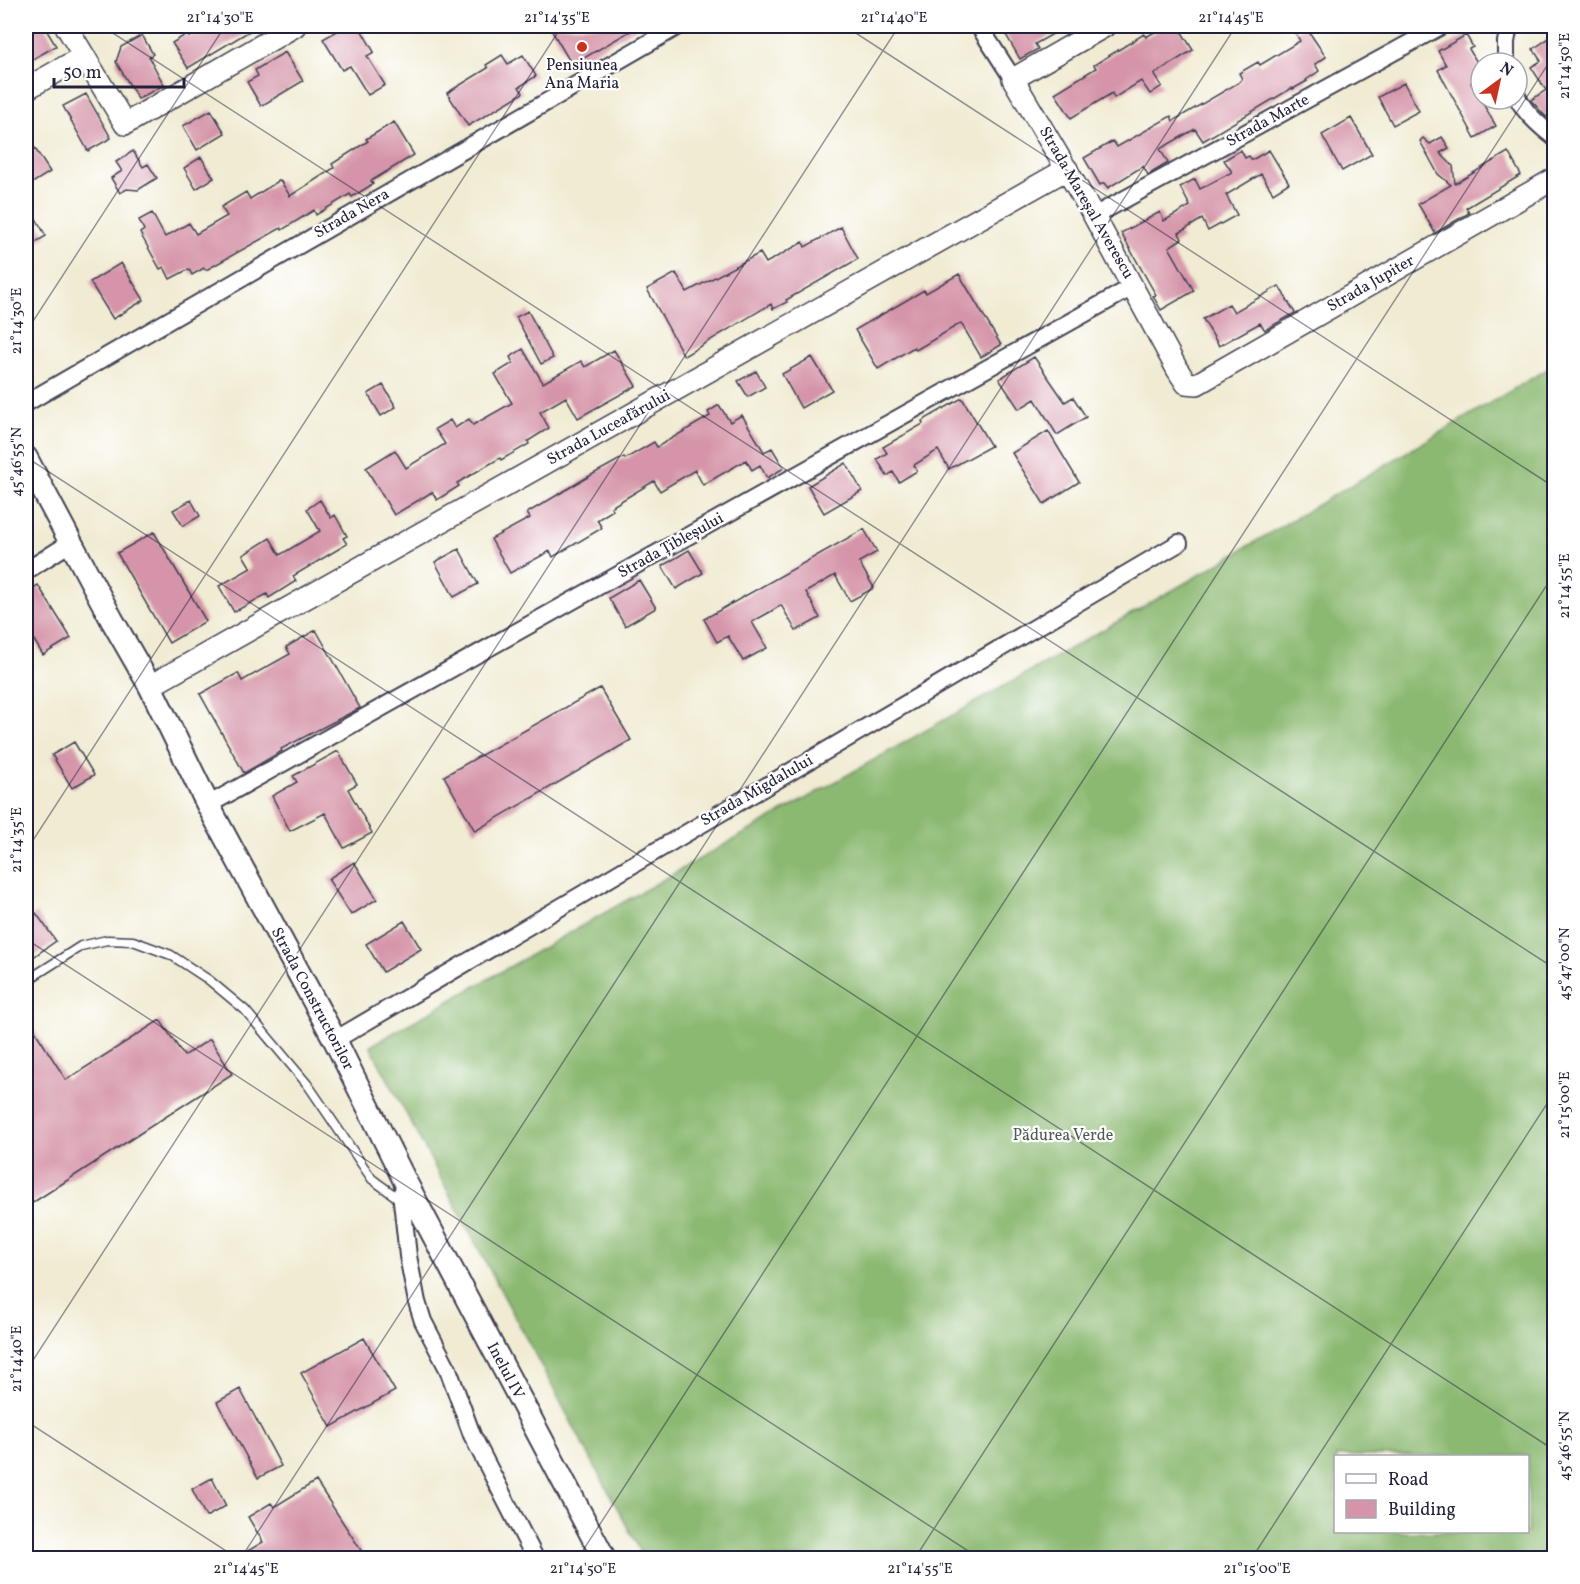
<svg xmlns="http://www.w3.org/2000/svg" width="1580" height="1584" font-family="Vollkorn,serif">
<rect width="100%" height="100%" fill="#fff"/>
<filter id="ink" filterUnits="userSpaceOnUse"><feTurbulence type="fractalNoise" baseFrequency=".0167" numOctaves="2"/><feDisplacementMap in="SourceGraphic" scale="12" xChannelSelector="R" yChannelSelector="G"/><feConvolveMatrix kernelMatrix="1 2 1 2 8 2 1 2 1" color-interpolation-filters="sRGB"/></filter>
<filter id="wash" filterUnits="userSpaceOnUse"><feTurbulence type="fractalNoise" baseFrequency=".008" numOctaves="4" result="noise"/><feDisplacementMap in="SourceGraphic" scale="24" xChannelSelector="R" yChannelSelector="G"/><feGaussianBlur stdDeviation="1.35" result="paint"/><feColorMatrix in="noise" values="0 0 0 0 0 0 0 0 0 0 0 0 0 0 0 0 0 1.4 0 .05"/><feComposite in="paint" operator="in"/></filter>
<g filter="url(#wash)">
<rect width="100%" height="100%" fill="#f0ebd2"/>
<!-- forest -->
<path fill="#8cb972" stroke="#576e56" stroke-width="1.5" fill-rule="evenodd" d="M1554,365V1558H644L370,1046L1187,582ZM1336,1456H1528V1532H1336Z"/>
<g id="blocks">
<!-- building -->
<path fill="#d594a9" d="M26,26H44L56,46L26,63Z
M209,26H258L188,68L172,43L187,34L189,37Z
M346,26H359L374,52L367,56L385,85L368,95L350,66L342,70L323,39Z
M549,26H639L572,65Z
M1001,26H1067L1035,44L1038,49L1020,59Z
M1165,26H1178L1193,50L1154,74L1162,86L1150,94L1141,81L1114,98L1112,93L1071,118L1055,93L1096,68L1094,65L1144,34L1146,37Z
M1305,26L1326,57L1315,64L1319,71L1306,80L1307,81L1293,89L1292,88L1203,141L1195,129L1160,149L1168,163L1148,175L1143,166L1108,188L1104,183L1100,185L1084,158L1113,141L1117,147L1171,116L1173,121L1238,83L1242,79L1239,73L1258,62L1260,65L1300,41L1295,32Z
M142,35L153,54L149,57L164,85L138,99L116,62L121,47Z
M1466,35L1473,47L1469,49L1481,69V78L1471,83L1496,126L1475,138L1438,70L1446,65L1438,51Z
M1554,35V112L1546,117L1531,100L1546,90L1531,67L1541,61L1533,49Z
M285,52L303,81L261,106L247,82L258,76L255,70Z
M502,55L508,64L523,55L536,76L519,87L523,93L468,126L447,93L488,68L486,65Z
M1404,83L1419,111L1393,125L1378,97Z
M86,94L111,138L88,151L63,106Z
M211,110L225,133L197,150L183,126Z
M1351,118L1372,154L1342,171L1322,135Z
M394,122L414,155L371,181L373,184L352,197L350,194L316,215L314,210L282,230L281,228L206,270L204,268L192,275L189,269L170,279L164,267L160,269L140,233L144,230L139,220L152,213L165,237L189,223L196,234L227,216L221,207L246,192L250,199L280,180L290,196L334,168L332,164L368,141L366,139Z
M1442,137L1449,148L1440,153L1453,166L1455,184L1508,152L1521,175L1466,208L1469,213L1435,233L1418,204L1451,185L1438,174L1420,141L1423,138L1430,144Z
M34,147L50,172L26,187V153Z
M1241,150L1245,158L1249,156L1252,160L1269,150L1289,183L1273,193L1261,174L1226,195L1237,215L1208,231L1202,219L1179,233L1182,239L1169,247L1194,291L1161,310L1153,296L1156,295L1121,233L1160,212L1164,221L1190,206L1180,187L1195,179L1200,189L1232,172L1224,160Z
M133,151L143,167L148,164L157,178L138,190L127,189L120,193L111,178L122,171L116,162Z
M201,157L214,178L196,189L184,168Z
M26,201L46,236L26,248Z
M841,227L858,259L786,300L787,302L773,309L771,304L684,356L647,289L676,273L687,292L760,253L766,263L803,242L805,247Z
M121,263L144,300L113,319L90,282Z
M959,274L1001,345L981,357L961,323L916,350L914,347L878,369L855,330L924,290L926,293Z
M1279,286L1295,313L1265,330L1260,323L1219,346L1203,319L1229,304L1234,312Z
M528,311L553,358L541,364L516,317Z
M523,349L543,383L581,361L585,367L614,350L636,386L578,418L566,397L540,412L549,428L528,441L529,444L501,460L500,458L457,483L459,486L437,500L432,492L394,515L366,468L395,450L406,468L445,444L435,429L450,420L455,428L469,419L473,425L512,403L495,374L513,363L510,357Z
M812,357L832,390L801,408L782,374Z
M1034,357L1065,402L1073,397L1086,417L1057,435L1035,399L1019,409L999,379Z
M756,371L765,387L748,397L738,381Z
M383,385L396,407L381,416L368,394Z
M962,398L991,446L949,469L938,450L914,465L917,471L899,482L893,472L887,476L877,459L887,453L883,447L923,424L922,421Z
M719,405L730,422L742,415L764,452L772,448L784,468L767,478L760,465L752,470L746,460L703,485L695,470L660,491L654,481L611,507L613,510L597,520L602,528L553,557L550,551L510,573L491,539L530,518L527,513L586,478L624,457L625,459L654,442L657,447L710,416L708,412Z
M1048,431L1079,482L1044,504L1012,453Z
M846,463L862,491L824,513L808,486Z
M191,500L200,516L183,526L173,510Z
M320,500L331,518L335,515L347,536L343,538L347,544L293,576L296,581L269,598L267,594L234,612L219,586L251,568L243,555L270,538L280,555L320,531L307,509Z
M864,529L877,552L859,562L874,588L850,601L835,575L806,592L820,618L796,631L781,605L770,612L752,622L767,648L743,661L728,636L717,642L704,619Z
M154,532L206,621L169,643L117,553Z
M459,549L478,584L454,597L435,562Z
M689,550L703,573L676,589L662,566Z
M639,580L656,608L625,626L609,598Z
M38,585L71,638L43,655L26,627V593Z
M316,630L360,708L281,749L282,751L244,773L200,694L238,673L242,681L290,654L286,647Z
M600,688L631,740L475,831L444,776Z
M74,742L94,775L72,788L52,755Z
M338,751L357,784L348,789L372,833L344,848L325,813L290,831L272,796L297,782L293,776Z
M354,862L377,899L351,915L328,879Z
M36,913L56,941L26,962V920Z
M404,921L421,949L383,972L366,944Z
M26,1017L66,1080L160,1020L184,1056L210,1039L232,1074L26,1207Z
M364,1338L395,1391L331,1427L301,1373Z
M240,1389L281,1466L258,1478L217,1402Z
M212,1478L226,1506L206,1517L192,1489Z
M316,1481L366,1558H236L263,1542L248,1517L271,1503L274,1507Z"/>
</g>
</g>
<g filter="url(#ink)">
<use href="#blocks" fill-opacity="0" stroke="#414052" stroke-width="1.5"/>
<g fill="none" stroke-linecap="round" stroke-linejoin="round">
<defs>
<path id="service" d="M26,981L81,946L107,940L133,941L171,955L209,980L245,1010L308,1085L372,1179L402,1201"/>
<path id="minor" d="M979,26L1013,79
M1506,63V42L1509,26
M1517,96C1523,111 1541,127 1554,137
M1094,216L1441,26
M26,403L678,26
M26,571L70,543
M208,805L1134,286
M335,1040L1179,543
M406,1183L401,1195L402,1201L408,1256L417,1302L423,1321L448,1369L472,1435L535,1558"/>
<path id="tertiary" d="M66,26L125,124L295,26
M1105,26L1013,79L1094,216L1177,369L1186,383L1197,384L1554,179
M26,89L84,56
M150,686L1067,169"/>
<path id="secondary" d="M26,458L112,620L150,686L208,805L335,1040L406,1183L604,1558"/>
</defs>
<!-- service casing -->
<use href="#service" stroke="#414052" stroke-width="11"/>
<!-- minor casing -->
<use href="#minor" stroke="#414052" stroke-width="20"/>
<!-- tertiary casing -->
<use href="#tertiary" stroke="#414052" stroke-width="24"/>
<!-- secondary casing -->
<use href="#secondary" stroke="#414052" stroke-width="26"/>
<!-- service -->
<use href="#service" stroke="#fff" stroke-width="8"/>
<!-- minor -->
<use href="#minor" stroke="#fff" stroke-width="16"/>
<!-- tertiary -->
<use href="#tertiary" stroke="#fff" stroke-width="21"/>
<!-- secondary -->
<use href="#secondary" stroke="#fff" stroke-width="22"/>
</g>
</g>
<!-- ticks -->
<path fill="none" stroke="#22223b" stroke-width="1.5" stroke-opacity="0.45" d="M102,26L1554,968M845,26L1554,487M26,332L225,26M26,457L1554,1450M26,851L562,26M26,939L979,1558M26,1371L899,26M26,1421L237,1558M241,1558L1236,26M578,1558L1554,55M915,1558L1554,574M1252,1558L1554,1093"/>
<!-- markers -->
<circle fill="#c8321e" stroke="#fff" stroke-width="2" cx="582" cy="47" r="6"/>
<g text-anchor="middle" dominant-baseline="central" stroke-width="4.5" stroke-linejoin="round" paint-order="stroke">
<!-- poi labels -->
<g font-size="16" fill="#22223b" stroke="#fff">
<text x="582" y="66">Pensiunea<tspan x="582" dy="18">Ana Maria</tspan></text>
</g>
<!-- street labels -->
<g font-size="16" fill="#22223b" stroke="#fff">
<text transform="translate(1268 121) rotate(-29)">Strada Marte</text>
<text transform="translate(1086 203) rotate(60)">Strada Mareșal Averescu</text>
<text transform="translate(352 214) rotate(-30)">Strada Nera</text>
<text transform="translate(1371 284) rotate(-30)">Strada Jupiter</text>
<text transform="translate(609 428) rotate(-29)">Strada Luceafărului</text>
<text transform="translate(671 546) rotate(-29)">Strada Țibleșului</text>
<text transform="translate(757 791) rotate(-30)">Strada Migdalului</text>
<text transform="translate(312 999) rotate(62)">Strada Constructorilor</text>
<text transform="translate(505 1371) rotate(62)">Inelul IV</text>
</g>
<!-- park labels -->
<g font-size="16" fill="#4d5951" stroke="#fff">
<text x="1063" y="1136">Pădurea Verde</text>
</g>
</g>
<!-- margin -->
<rect width="1580" height="1584" fill="none" stroke="#fff" stroke-width="66"/>
<!-- legend -->
<rect x="1334" y="1455" width="195" height="78" fill="#ffffff" stroke="#a7a7b1" stroke-width="1.5"/>
<rect x="1346" y="1474" width="30" height="9" fill="#ffffff" stroke="#a7a7b1" stroke-width="1.5"/>
<text x="1388" y="1485" font-size="18" fill="#22223b">Road</text>
<rect x="1346" y="1500" width="30" height="18" fill="#d594a9" stroke="#a7a7b1" stroke-width="1.5"/>
<text x="1388" y="1515" font-size="18" fill="#22223b">Building</text>
<!-- north arrow -->
<g transform="translate(1499 81) rotate(33)"><circle r="28" fill="#ffffff" stroke="#a7a7b1" stroke-width="1.5"/>
<path d="M0-4.5L10 22L0 15L-10 22Z" fill="#c8321e"/>
<text y="-9" font-size="16" font-weight="bold" text-anchor="middle" fill="#22223b">N</text>
</g>
<!-- scale -->
<path d="M54 78v9h130v-9" fill="none" stroke="#22223b" stroke-width="3"/>
<text x="63" y="78" font-size="18" fill="#22223b" stroke="#ffffff" stroke-width="4.5" paint-order="stroke">50 m</text>
<rect x="33" y="33" width="1514" height="1518" fill="none" stroke="#22223b" stroke-width="2"/>
<g font-size="15" text-anchor="middle" fill="#22223b">
<text x="220" y="22">21°14'30"E</text>
<text x="557" y="22">21°14'35"E</text>
<text x="894" y="22">21°14'40"E</text>
<text x="1231" y="22">21°14'45"E</text>
<text transform="translate(1564 66) rotate(-90)" y="5">21°14'50"E</text>
<text transform="translate(16 321) rotate(-90)" y="5">21°14'30"E</text>
<text transform="translate(16 462) rotate(-90)" y="5">45°46'55"N</text>
<text transform="translate(1564 586) rotate(-90)" y="5">21°14'55"E</text>
<text transform="translate(16 840) rotate(-90)" y="5">21°14'35"E</text>
<text transform="translate(1564 964) rotate(-90)" y="5">45°47'00"N</text>
<text transform="translate(1564 1105) rotate(-90)" y="5">21°15'00"E</text>
<text transform="translate(16 1359) rotate(-90)" y="5">21°14'40"E</text>
<text transform="translate(1564 1446) rotate(-90)" y="5">45°46'55"N</text>
<text x="246" y="1573">21°14'45"E</text>
<text x="583" y="1573">21°14'50"E</text>
<text x="920" y="1573">21°14'55"E</text>
<text x="1257" y="1573">21°15'00"E</text>
</g>
</svg>
